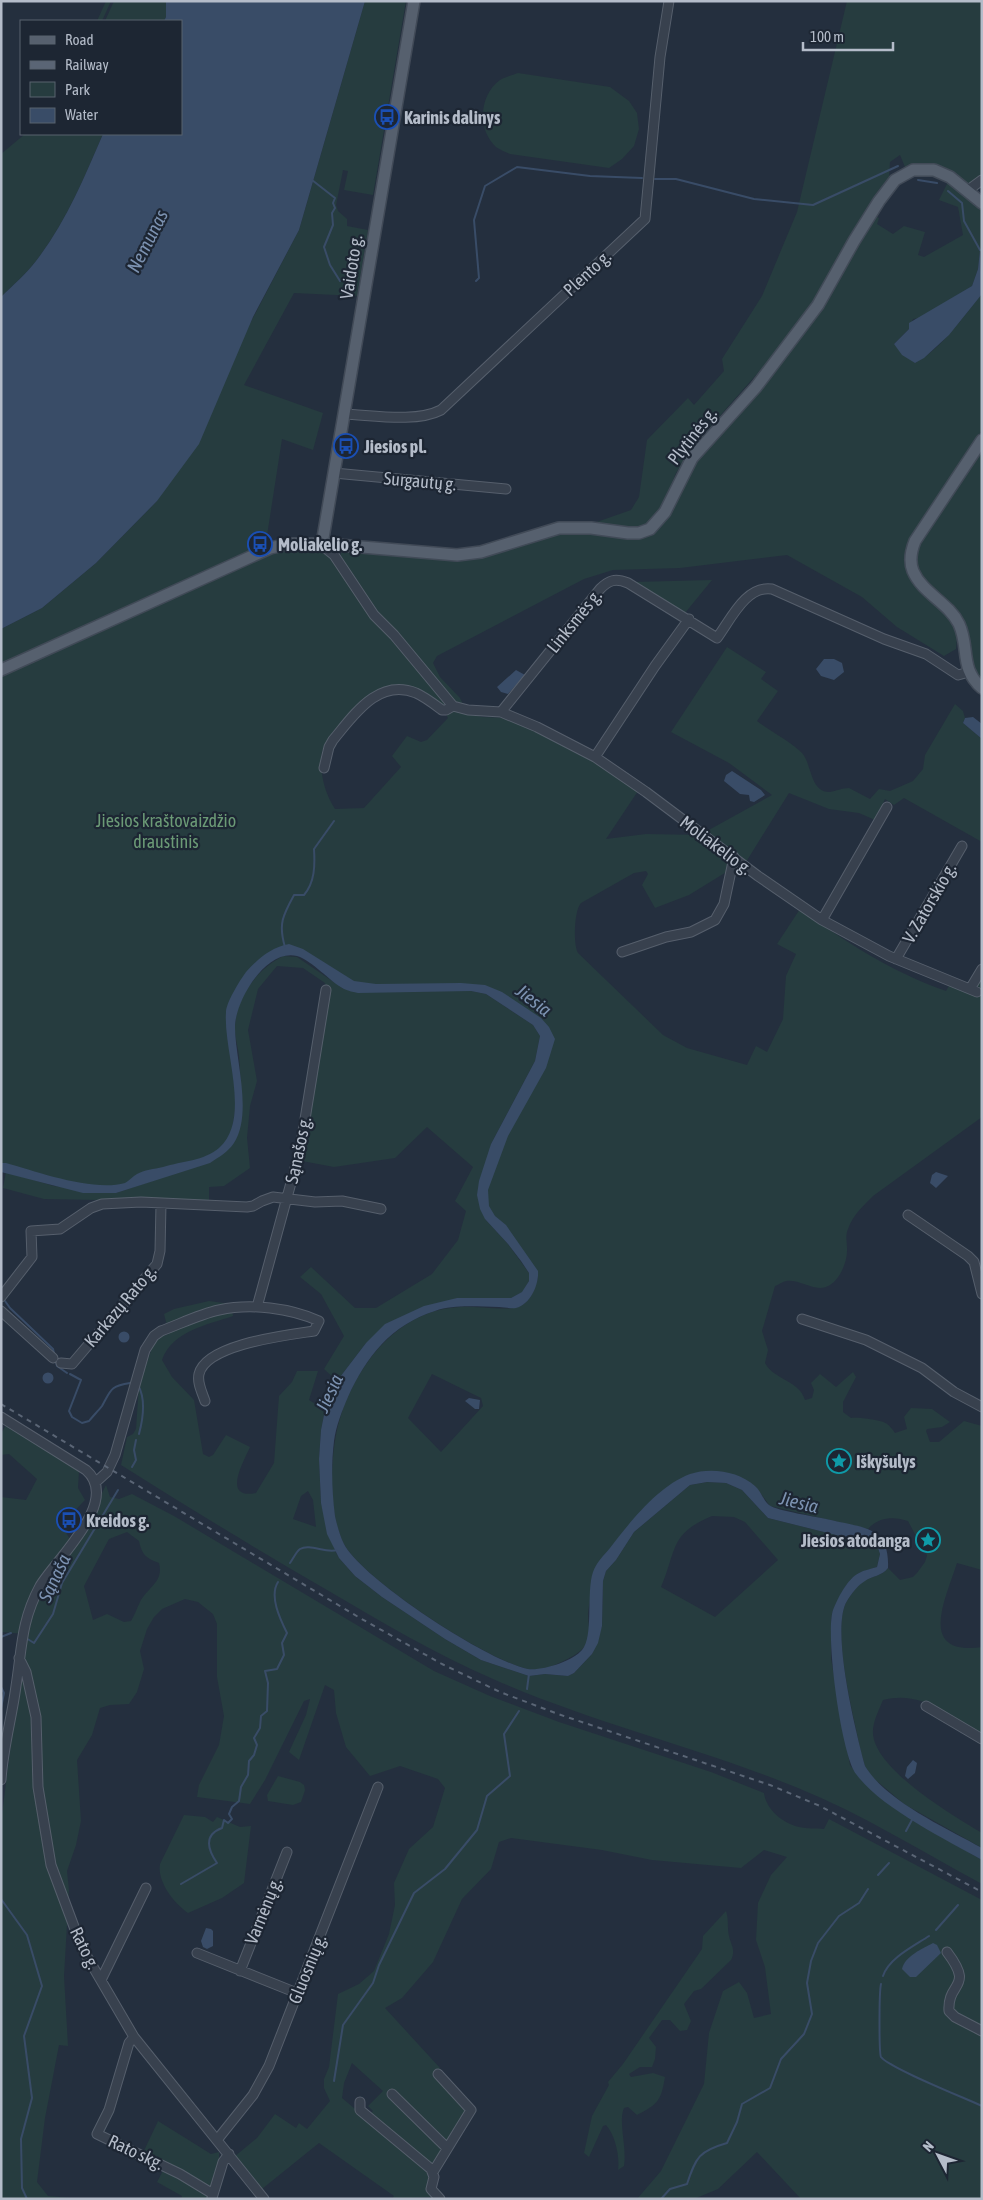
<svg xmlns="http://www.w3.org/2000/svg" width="983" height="2200" font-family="'Asap Condensed',sans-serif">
<rect width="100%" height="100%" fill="#242f3e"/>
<!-- green -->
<path fill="#263c3f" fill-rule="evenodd" d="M106,1H111L102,21H97Z
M114,1H166V17L164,21H105Z
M365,1H406L373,195L344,190L348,171L343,170L336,205L338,211L347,219V226L368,230L357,296L294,293L244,385L323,413L313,450L282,439L266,542L257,545L253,550L315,549L334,555L358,593L451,701L406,642L376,612L340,557L342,550L458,561L482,557L556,535L583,532L641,538L661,527L671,513L684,480L701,454L760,388L822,311L874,215L879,218L877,224L893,234L904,226L925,232L918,255L924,257L963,235L958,207L939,200L948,182L982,208V253L980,252L978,269L972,286L920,318L913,319L909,329L894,344L915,363C944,347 961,318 982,294V430L914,536L908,566L953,624L957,637L956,649L944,656L897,627L862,597L787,555L680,568L613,570L584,579L437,656L433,663L440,677L460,698L467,713L482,717L507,718L594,761L638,791L606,839L646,834L701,835L725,855L728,862V871L689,895L655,908L642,885L648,874L646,871L634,873L581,903C574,910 573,945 578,953L663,1035L687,1048L747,1065L756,1046L767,1052L783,1019L786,976L796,954L777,944L800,909C847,943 890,971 946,991L949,986L977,996L980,990L976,983L982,974V1117L873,1196C863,1206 853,1215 848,1229C845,1236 847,1241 847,1248C848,1260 841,1278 830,1285C816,1294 801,1279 786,1281C782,1282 778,1285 775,1286L762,1331L768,1350L765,1363C774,1380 799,1380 805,1400L812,1398L814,1390L811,1383L820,1374L836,1387L853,1372L856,1377L843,1402V1412L851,1418C857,1417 883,1420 887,1424C890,1426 893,1430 895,1433L907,1429L904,1417L911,1408L932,1409L950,1422L942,1427L927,1429L926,1431L930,1442H939L964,1421L982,1426V1570L957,1563C946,1598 916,1656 982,1647V1733C949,1715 921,1690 883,1700C879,1710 872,1723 873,1734C876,1770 952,1815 982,1833V1848L904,1804L871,1776L865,1766L861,1753C855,1720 830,1629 847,1601C851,1594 857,1586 864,1581C872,1576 882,1576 888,1568L900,1580L913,1577L917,1573L925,1562L927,1556L923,1543L917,1538L908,1521C894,1516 878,1517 868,1529L770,1506L755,1486L690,1474C668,1495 646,1516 624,1536C618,1543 606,1550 602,1559C598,1569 588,1605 588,1615C588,1622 590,1631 589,1638C586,1647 579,1653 571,1657C558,1664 543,1672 528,1669C488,1661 362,1579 344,1544C327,1512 330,1448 341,1415C359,1362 399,1310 460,1307C473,1306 509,1311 518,1307C531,1302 534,1290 538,1278L492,1219L482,1192L548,1036L491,990L363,989L295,951H286L252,975L232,1019L238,1093L230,1141L210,1159L123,1187L78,1188L1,1169V629L42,608L96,563L157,501L299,230ZM384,690C411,690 436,689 448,718L427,740L421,742L407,736L392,756L401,767L364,808L335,809C324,792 319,771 322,751ZM432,1374L481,1398L483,1406L441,1452L408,1418Z
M847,1H982V176L968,184C948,170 930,157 905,167L900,155L890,162L889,177L878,191L814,302L780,348L694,445L676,473L663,505L656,518L646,526L631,530L591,524L631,510L639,497L647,440L688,398L694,405L724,371L722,359L762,296L797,212Z
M518,73L610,87L629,101L637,113L639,129L634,146L622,159L609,168L510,154C506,152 500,150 496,147C477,130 479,95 500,80C505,77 513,75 518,73Z
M25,134H103C84,178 66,222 36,261C26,274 13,285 1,297V154Z
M982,450V681L974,670L968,646L922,577L916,564L918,550L926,534Z
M712,580L685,613L633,582Z
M727,647L766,672L761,679L778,691L757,721C768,730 793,743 802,753C812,764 810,793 830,792C836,791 842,788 849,788L870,799L879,789L890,791L913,781L923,769L925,755L955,704L963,711L965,718L963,723L982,739V842L904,798L894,805L885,799L875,820L859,813L829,809L789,793L746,862L707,831L772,795L729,763L671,732Z
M283,956L297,957L344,989L471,991L486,994L533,1025L540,1036L535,1061L491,1144L485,1219L508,1244L529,1273V1281L523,1292L511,1298H457L366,1343L337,1381L324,1369L344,1336L321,1294L300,1277L311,1267L355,1308H376L432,1274L458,1240L466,1211L455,1201L473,1167L427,1127L395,1158L334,1167L302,1161L328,997L325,983L303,968L277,966L258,989L248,1030L257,1081L250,1106L247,1138L250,1168L224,1186L209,1187V1202L44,1199L3,1188L6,1172L54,1186L116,1193L176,1173L234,1143C243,1117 241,1084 239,1056C238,1046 234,1035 235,1025C237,995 258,969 283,956Z
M209,1301L231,1304L233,1316C207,1325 172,1331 162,1360L172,1377L194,1400L203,1454L209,1457L213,1455L226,1435L250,1447C244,1461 221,1500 256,1493L274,1463L279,1396L292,1382L297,1371H318L309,1400L325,1410L321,1430L319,1459L321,1503L335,1551L339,1558L355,1576L382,1597L445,1639L481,1660L529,1676L545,1674L568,1676L574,1673L592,1654L602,1626L603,1581L606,1571L616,1560L634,1532L690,1485L707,1482L726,1483L742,1490L768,1518L852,1539L871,1541L878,1548L880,1554L877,1567L859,1573L852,1578L845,1587L833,1610L831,1619V1659L850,1765L863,1782L912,1820L982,1860V1884C921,1851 862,1814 798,1788C698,1747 592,1723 493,1679C435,1654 382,1622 327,1590C258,1550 189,1508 121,1465L127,1437L133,1434L136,1429L139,1385L153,1345L160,1337L169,1334L164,1314L174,1309ZM308,1491L313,1500L316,1527L293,1519L301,1496ZM712,1516L734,1517L745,1522L778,1560L715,1617L661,1587C677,1550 669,1534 712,1516Z
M6,1425L79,1471L78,1488L85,1500C71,1515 53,1528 77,1544L106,1485L110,1497L119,1499L132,1494L174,1516L434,1671L490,1696L559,1722L711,1772L764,1793C766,1809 782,1823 799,1827C807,1829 816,1828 824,1829L829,1819L982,1900V2199H801L757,2152L718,2189L694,2199H637L661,2171L704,2084L709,2033L723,1991L739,1982L747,1993L754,2018L771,2014L765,1967L756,1940L758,1903L771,1875L787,1857L764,1850L741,1868L652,1860L602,1850L511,1838L499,1842L491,1869L462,1899L433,1962L402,1998L385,2008L440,2068L434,2076L467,2111L433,2168L369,2115L373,2111L368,2106L383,2091L352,2063L344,2083L342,2098L430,2172C432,2182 422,2188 433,2197L392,2199L394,2196L319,2143L262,2189L234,2157L257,2138L275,2114L296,2128L299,2123L307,2129L330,2101L324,2088V2079L329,2067L338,1994L359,1984L374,1971L389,1934L395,1905L394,1883L409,1849L433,1827L445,1788L438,1779L400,1766L370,1776L346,1747L336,1713L334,1690L325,1685L299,1760L289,1752L306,1715L310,1699L304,1701L265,1780L250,1804L197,1797L199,1785L219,1745L224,1716L217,1677V1624L213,1614L198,1602L185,1599L162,1609L154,1617L147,1629L140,1651L144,1669L137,1692L129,1704L110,1705L100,1708L92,1735L77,1760L81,1821L76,1845L67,1871L69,1890L64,1976L68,2046L59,2045L45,2118L37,2182L48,2196L71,2198L2,2199L1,1822L25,1634L1,1632V1497L26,1500L37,1479L9,1454L1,1455V1434ZM127,1532L139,1541C142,1555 146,1558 159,1563C164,1582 148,1587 140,1602C137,1608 135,1614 131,1621L124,1622L107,1614L93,1620L84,1586L109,1539Z
M278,1776L300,1782L304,1785L305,1790L301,1802L293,1805L268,1801L267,1795Z
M184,1815L205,1817L213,1822L217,1817L240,1827L251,1826L244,1883L222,1898L188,1913C174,1903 157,1882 160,1864Z
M726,1911C729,1920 727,1927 729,1936C731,1945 736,1950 731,1960L701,1989L694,1991L684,2004L691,2021L687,2030L680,2031L670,2020H662L649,2038L656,2047L655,2059L652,2067H640L629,2074L631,2077L653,2073L665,2077C661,2101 658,2104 637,2115L628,2107L624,2108C618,2122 627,2146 624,2166L618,2170C620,2156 615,2135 606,2125L603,2126L589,2157L584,2153L592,2116L609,2085L608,2082L623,2064L702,1949L703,1936Z
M158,2121L211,2154L219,2152V2160L212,2189L143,2153Z
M165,2167L206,2192L210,2199H181L182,2196L157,2182Z"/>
<!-- water -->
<path fill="#394c67" d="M166,1H365L299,230L253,317L199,444L157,501L96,563L42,608L1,629V297C13,285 26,274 36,261C66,222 84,178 103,134H181V21H164L166,17Z
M980,250L982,294L949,335L924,358L915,363L902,355L894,344L909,329V323L972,286L978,269Z
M824,659H834L842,663L844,672L834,680L821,676L816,669Z
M516,670L525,675L508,694L501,692L497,687Z
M973,717L982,724V739L963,723L965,718Z
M732,771L761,790L765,795L754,802L750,801L749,795L740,794L724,781L726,775Z
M289,944L303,949L354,981L376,984L461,983L485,985L502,992L541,1018L549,1027L555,1039L546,1068L508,1136L488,1190L489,1206L495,1216L506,1225L538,1271C539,1284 531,1304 516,1308C511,1309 504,1307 499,1307C478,1307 455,1304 435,1311C391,1325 366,1357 348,1397C342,1411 336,1426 334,1441C331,1466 332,1492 335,1516C337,1525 340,1536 344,1544C362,1579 489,1662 528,1669C542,1671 573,1661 582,1650C594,1637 586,1592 593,1572C596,1563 604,1555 610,1548C630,1522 658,1486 690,1474C710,1467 739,1471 755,1486C761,1491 763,1500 769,1505C776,1511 819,1517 831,1520C863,1528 890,1526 888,1568C882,1576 872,1576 865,1581C857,1586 852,1593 847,1601C830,1628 856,1733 865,1766C886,1801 946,1828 982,1848V1860C945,1839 881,1808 856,1774C841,1754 825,1634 833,1610C838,1598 847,1579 859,1573C864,1570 871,1569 877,1567L880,1554L878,1548L871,1541L852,1539L768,1518L742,1490L726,1483L707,1482L690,1485L634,1532L616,1560L606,1571L603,1581L602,1626L598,1643L592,1654L574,1673L568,1676L545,1674L529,1676L481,1660L445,1639L382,1597L355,1576L339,1558L327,1534L321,1503L319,1459L321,1430L325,1410L337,1381L366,1343L385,1324L424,1306L457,1298H511L522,1292L529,1281V1273L521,1261L508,1244L485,1219L480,1209L477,1195L479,1181L491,1144L535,1061L540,1036L533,1025L486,994L471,991L358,993C354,992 348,991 344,989C329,981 313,961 297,956C266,948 235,1001 235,1027C235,1059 253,1113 234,1143C228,1152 219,1157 210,1163L116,1193H83L1,1172V1163H6C38,1172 93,1192 125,1183C129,1181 133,1176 137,1174C144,1170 154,1169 163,1167C182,1161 204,1161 219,1148C252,1119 223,1051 226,1012C226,1003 240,980 246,972C259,958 270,948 289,944Z
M936,1172L948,1176L936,1188L930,1183L932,1175Z
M118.5 1337a5.5 5.5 0 1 1 11 0a5.5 5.5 0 1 1-11 0Z
M42.5 1378a5.5 5.5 0 1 1 11 0a5.5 5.5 0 1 1-11 0Z
M469,1398L480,1400L479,1409H475L465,1401Z
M913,1760L917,1763L915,1773L908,1779L905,1776L907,1767Z
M206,1928L211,1929L213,1931V1946L207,1949L203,1947L201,1941Z
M933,1943L937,1945L941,1953L916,1977H910L902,1969C905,1956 922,1949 933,1943Z"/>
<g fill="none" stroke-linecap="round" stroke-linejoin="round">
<!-- stream -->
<path stroke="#394c67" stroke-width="2" d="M655,179H676L754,199L813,205L898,166
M312,180L335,198L333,203L335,208L332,213L333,225L324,247L330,265L340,281
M918,180L937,183
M948,191L962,203L964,221L980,250
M476,281L479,278L474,220L485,186L517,167L590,176L642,178
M285,947C278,924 283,915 294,895H304C315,882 315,865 314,849L334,821
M5,1301L10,1308L53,1349L57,1366L67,1373
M70,1374L81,1380L69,1411L72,1417L82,1423L89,1421C93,1416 98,1411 102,1406C111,1390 110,1386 130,1383
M138,1385C146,1399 143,1419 139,1434
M132,1467L136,1460L134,1450L136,1440
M290,1563C293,1559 296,1552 300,1549C310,1543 326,1554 337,1550
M1,1637L11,1633
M26,1638L34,1643L53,1614L62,1583L118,1490
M1,1687L4,1693L1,1708
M527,1689L529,1674
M906,1831L913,1818
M878,1875L889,1863
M181,1884L217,1863C208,1850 203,1835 222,1828L224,1820L228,1823L232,1819L229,1814L232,1807L239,1801L241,1787L248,1775L249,1761L254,1755L257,1745L254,1738L260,1728L261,1716L267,1711L268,1683L265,1671L277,1669L284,1655L282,1643L287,1633C280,1619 269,1596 278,1582
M1,1899L27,1935L42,1986L24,2036L32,2098L21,2139L22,2188L27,2199
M936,1930L958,1905
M883,1976C889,1958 914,1946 929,1936
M881,1984C879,1992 879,2054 881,2057C889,2068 965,2098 982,2106
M334,2081L343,2025L373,1983L379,1965L414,1893L445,1869L477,1830L487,1796L510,1776L504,1734L519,1711
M661,2199L670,2189L687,2184C696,2157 699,2151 727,2143L737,2122L742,2104L770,2088L781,2059L804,2034L812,2014L807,1983L811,1961L818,1943L839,1916L859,1903L868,1889"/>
<defs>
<path id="minor" d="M967,191L982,180
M344,414C372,415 416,423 441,410L645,219L660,57L669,1
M334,473L506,489
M324,547L334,555L374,615L394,635L453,706L468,710L501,712L537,727L595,757L646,792L758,876L822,920L889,956L977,992
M501,712L600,589C609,580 615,578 628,583L717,638C731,619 746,585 772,589L884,639L926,654L958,675L969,672
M595,757L655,666L689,619
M324,768L329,747L333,740C354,715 378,678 416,693C425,697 434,704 442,710H446L453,706
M822,920L887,807
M622,952L666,937L691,932L715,920L724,904L734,857
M896,959L962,846
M970,989L982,969
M908,1215L968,1256L974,1262L982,1294
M1,1297L32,1257L31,1231L60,1229L91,1208L102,1204L141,1202L247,1207L253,1206L262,1201L273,1197L315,1202L342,1201L381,1209
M257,1307L300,1150L326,990
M1,1311L53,1358
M802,1319L866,1340L922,1368L954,1392L982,1407
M61,1363L72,1364L157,1264L160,1251L161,1204
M1,1417L86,1470C122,1501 55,1560 40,1586C21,1621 22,1648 16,1686C12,1717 3,1748 1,1780
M96,1482L107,1472L115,1455L145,1350L154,1336L161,1331C180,1324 200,1314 219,1310C251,1303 290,1308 319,1321L314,1331C288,1335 206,1344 199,1374C197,1383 202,1392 205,1401
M19,1658L26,1672L36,1717L38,1787L51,1865L82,1948L134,2037L264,2199
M926,1706L982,1739
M947,1952C975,1989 947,1981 949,2011L955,2017L982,2031
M197,1953L297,1993
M240,1971L287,1852
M101,1980L146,1888
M134,2037L129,2043L109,2110L97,2134L180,2174L213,2194
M392,2094L447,2148
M360,2102V2110L431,2169L434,2177L431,2189L440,2199
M217,2140L253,2095L269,2066L378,1787
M433,2172L471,2110L438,2074
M212,2198L223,2162L229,2154"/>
<path id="major" d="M982,440L915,541C911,551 909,561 913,571C922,593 949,603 959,624C970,648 959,668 982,688
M323,538L414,1
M326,544L457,555L481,552L559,528H591L628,533H639L650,529L665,512L692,458L756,387L818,305L854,241L879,201L895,180L913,170H934L950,177L982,203
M1,670L270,548L289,544H317"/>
</defs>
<!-- minor casing -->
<use href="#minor" stroke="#565f6c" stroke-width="11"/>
<!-- major casing -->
<use href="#major" stroke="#414a57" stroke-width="14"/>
<!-- minor -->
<use href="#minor" stroke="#38414e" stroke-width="9"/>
<!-- major -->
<use href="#major" stroke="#56606e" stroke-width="11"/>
<!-- rail -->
<path stroke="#5a6575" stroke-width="2" stroke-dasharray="5 5" stroke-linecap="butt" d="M1,1404L360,1618L442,1664L500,1692L558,1714L770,1785L820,1806L982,1892"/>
</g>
<!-- icons -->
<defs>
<symbol id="bus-ring" viewBox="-11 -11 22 22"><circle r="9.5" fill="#1d2633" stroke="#1a4fb4" stroke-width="1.5"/><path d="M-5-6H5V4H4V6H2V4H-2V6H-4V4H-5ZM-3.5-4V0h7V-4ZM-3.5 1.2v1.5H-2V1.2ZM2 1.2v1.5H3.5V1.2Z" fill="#1a4fb4"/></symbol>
<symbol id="sight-ring" viewBox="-11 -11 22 22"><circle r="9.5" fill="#1d2633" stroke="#0f9aa8" stroke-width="1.5"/><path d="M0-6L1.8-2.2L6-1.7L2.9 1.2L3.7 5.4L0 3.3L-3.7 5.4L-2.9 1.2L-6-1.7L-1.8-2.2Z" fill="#0f9aa8"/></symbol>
</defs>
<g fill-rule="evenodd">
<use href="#bus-ring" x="373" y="103" width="28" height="28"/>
<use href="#bus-ring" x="332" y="432" width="28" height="28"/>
<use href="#bus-ring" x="246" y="530" width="28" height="28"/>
<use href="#sight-ring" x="825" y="1447" width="28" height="28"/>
<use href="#bus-ring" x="55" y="1506" width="28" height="28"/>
<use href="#sight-ring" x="914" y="1526" width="28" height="28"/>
</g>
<g text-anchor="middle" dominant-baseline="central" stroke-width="4.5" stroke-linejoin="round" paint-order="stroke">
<!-- poi labels -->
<g font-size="18" font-weight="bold" fill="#b4bcc9" stroke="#1d2633" text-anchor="start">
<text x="404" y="117">Karinis dalinys</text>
<text x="364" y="446">Jiesios pl.</text>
<text x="278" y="544">Moliakelio g.</text>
<text x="856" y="1461">Iškyšulys</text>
<text x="86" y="1520">Kreidos g.</text>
<text x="910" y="1540" text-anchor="end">Jiesios atodanga</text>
</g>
<!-- street labels -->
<g font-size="18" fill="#b4bcc9" stroke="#1d2633">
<text transform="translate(351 267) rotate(-81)">Vaidoto g.</text>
<text transform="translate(587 273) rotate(-43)">Plento g.</text>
<text transform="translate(692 436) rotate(-52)">Plytinės g.</text>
<text transform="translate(420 481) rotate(5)">Surgautų g.</text>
<text transform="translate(574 621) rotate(-51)">Linksmės g.</text>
<text transform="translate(716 845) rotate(37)">Moliakelio g.</text>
<text transform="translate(929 903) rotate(-60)">V. Zatorskio g.</text>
<text transform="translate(298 1150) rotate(-78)">Sąnašos g.</text>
<text transform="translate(120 1306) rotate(-50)">Karkazų Rato g.</text>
<text transform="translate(263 1911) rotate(-68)">Varnėnų g.</text>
<text transform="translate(85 1948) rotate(64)">Rato g.</text>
<text transform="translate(307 1969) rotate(-68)">Gluosnių g.</text>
<text transform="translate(136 2152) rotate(25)">Rato skg.</text>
</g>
<!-- park labels -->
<g font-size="18" fill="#6b9a76" stroke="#1d2633">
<text x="166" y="820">Jiesios kraštovaizdžio<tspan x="166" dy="21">draustinis</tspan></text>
</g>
<!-- water labels -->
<g font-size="19" font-style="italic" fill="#7c92b1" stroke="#1d2633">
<text transform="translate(147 241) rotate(-63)">Nemunas</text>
<text transform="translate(534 1000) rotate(38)">Jiesia</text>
<text transform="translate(329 1393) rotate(-65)">Jiesia</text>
<text transform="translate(799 1502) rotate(14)">Jiesia</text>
<text transform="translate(54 1578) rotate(-65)">Sąnaša</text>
</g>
</g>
<!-- border -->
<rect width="983" height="2200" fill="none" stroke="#b4bcc9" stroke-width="5"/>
<!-- legend -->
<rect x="20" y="20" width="162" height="115" fill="#1d2633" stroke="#59626f"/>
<rect x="30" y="36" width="25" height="8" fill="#56606e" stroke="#59626f"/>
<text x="65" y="45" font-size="15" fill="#b4bcc9">Road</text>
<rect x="30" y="61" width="25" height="8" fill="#5a6575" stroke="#59626f"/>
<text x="65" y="70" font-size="15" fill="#b4bcc9">Railway</text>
<rect x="30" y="82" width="25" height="15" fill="#263c3f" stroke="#59626f"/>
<text x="65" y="95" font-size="15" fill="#b4bcc9">Park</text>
<rect x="30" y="108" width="25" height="15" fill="#394c67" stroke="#59626f"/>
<text x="65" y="120" font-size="15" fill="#b4bcc9">Water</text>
<!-- north arrow -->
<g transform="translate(938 2155) rotate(311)" stroke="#1d2633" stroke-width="4" paint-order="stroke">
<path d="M0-4L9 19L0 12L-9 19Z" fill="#b4bcc9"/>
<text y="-8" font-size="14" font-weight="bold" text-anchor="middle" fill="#b4bcc9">N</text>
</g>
<!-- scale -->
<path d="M803 42v8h90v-8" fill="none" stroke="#b4bcc9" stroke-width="2.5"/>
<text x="810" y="42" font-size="15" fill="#b4bcc9" stroke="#1d2633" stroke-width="4" paint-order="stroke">100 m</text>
</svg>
